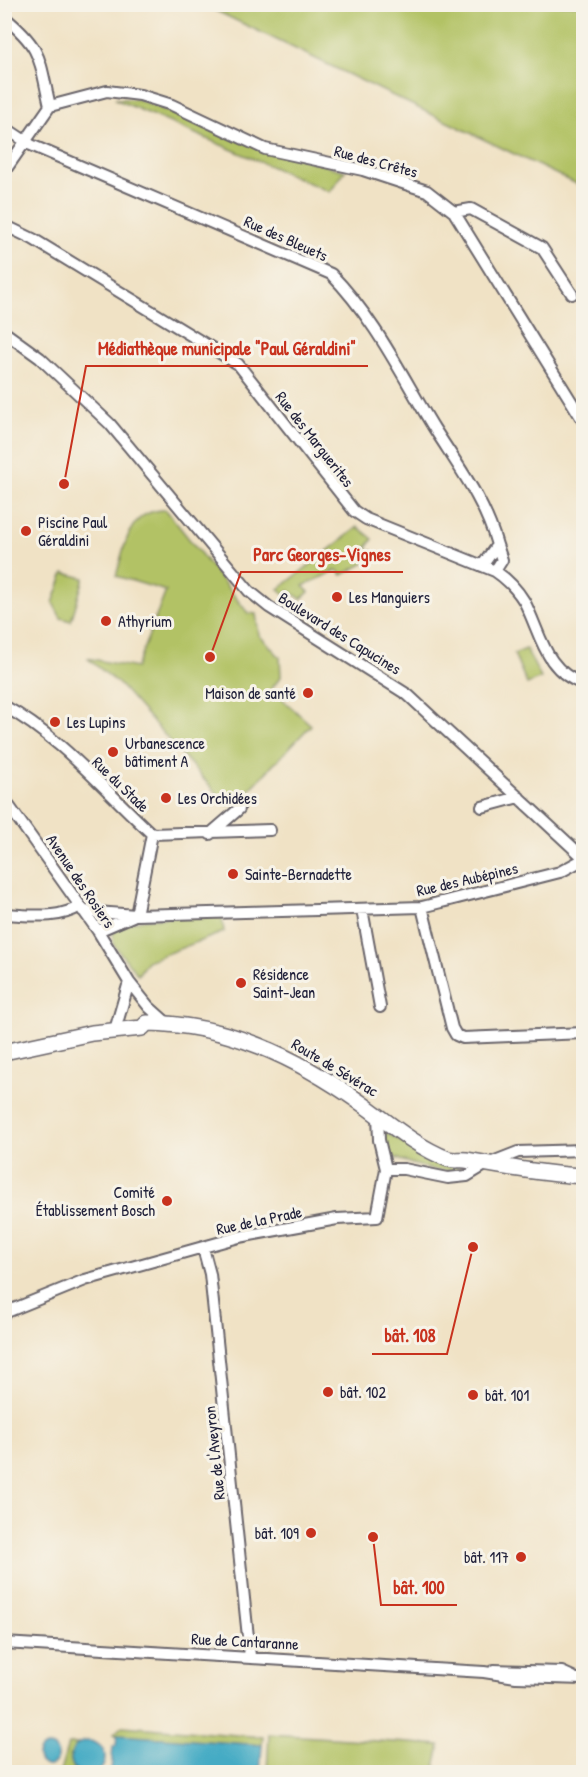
<svg xmlns="http://www.w3.org/2000/svg" width="588" height="1777" font-family="'Patrick Hand',sans-serif">
<rect width="100%" height="100%" fill="#f7f3e8"/>
<filter id="ink" filterUnits="userSpaceOnUse"><feTurbulence type="fractalNoise" baseFrequency=".0167" numOctaves="2"/><feDisplacementMap in="SourceGraphic" scale="12" xChannelSelector="R" yChannelSelector="G"/><feConvolveMatrix kernelMatrix="1 2 1 2 8 2 1 2 1" color-interpolation-filters="sRGB"/></filter>
<filter id="wash" filterUnits="userSpaceOnUse"><feTurbulence type="fractalNoise" baseFrequency=".008" numOctaves="4" result="noise"/><feDisplacementMap in="SourceGraphic" scale="24" xChannelSelector="R" yChannelSelector="G"/><feGaussianBlur stdDeviation="1.35" result="paint"/><feColorMatrix in="noise" values="0 0 0 0 0 0 0 0 0 0 0 0 0 0 0 0 0 1.4 0 .05"/><feComposite in="paint" operator="in"/></filter>
<g filter="url(#wash)">
<rect width="100%" height="100%" fill="#f0e2c5"/>
<!-- green -->
<path fill="#b2c265" stroke="#6a7250" stroke-width="1.5" d="M204,5H583V187L208,7Z
M115,99H138L239,141L345,171L330,192Z
M166,510L248,613L256,614L259,635L280,657L281,677L271,689L311,725L237,803L227,805L120,685L87,658L136,668L166,591L116,576C125,547 127,509 166,510Z
M358,527L373,539L366,548L380,555L342,575L337,570L303,586L309,592L301,599L289,591L285,594L279,589Z
M64,573L84,578L71,621L61,618L53,603Z
M526,649L541,678L527,684L514,654Z
M222,917L224,932L147,961L138,975L113,944V933C132,912 194,918 222,917Z
M382,1130L429,1157L460,1167C447,1178 400,1161 386,1153Z
M122,1726L263,1737L262,1745L113,1735Z
M269,1734L440,1745L434,1772H267Z
M68,1744H79L70,1756L75,1772H60Z"/>
<!-- water -->
<path fill="#44abc4" stroke="#336680" stroke-width="1.5" d="M117,1735L262,1745L260,1772H111L113,1746H116Z
M71 1758a17 17 0 1 1 34 0a17 17 0 1 1-34 0Z
M38 1756a10 10 0 1 1 20 0a10 10 0 1 1-20 0Z"/>
</g>
<g filter="url(#ink)">
<g fill="none" stroke-linecap="round" stroke-linejoin="round">
<defs>
<path id="street" d="M4,17C43,49 39,59 50,106
M50,106L107,91L140,95L172,105L265,149L363,170L427,191L454,212L584,422
M4,127L31,145L331,274C375,319 402,376 434,428C458,466 485,501 497,545
M4,172L50,106
M454,212L471,209L542,248L572,294
M4,225L33,239L238,364L354,511L366,519L495,571C507,579 516,588 524,601C541,633 544,671 584,684
M4,332L40,358L110,424L249,591L269,607L408,695L584,858
M482,566L497,545L502,560L495,571
M4,706C61,737 105,791 152,834
M4,799L98,931L129,982L149,1007L168,1024
M482,807L519,797
M152,834L270,830
M210,834L239,809
M422,907L452,1028L456,1035L463,1038L584,1033
M362,909L380,1007
M83,911L136,915L422,907L560,872L584,859
M4,914C29,915 58,920 80,906
M136,915L152,834
M98,931L133,916
M115,1030L129,982
M378,1115L379,1140L386,1169
M203,1248L210,1274L250,1656
M4,1313L85,1280L239,1237L337,1219L377,1217L386,1169H404L448,1178L467,1176L485,1165L518,1152L584,1150
M4,1643L484,1672L516,1677L584,1679
M494,1670L562,1672L573,1677"/>
<path id="secondary" d="M4,1052L92,1033L142,1028L147,1023C227,1024 296,1057 361,1103C389,1123 415,1146 448,1159C454,1161 460,1159 466,1160C505,1167 544,1174 584,1176"/>
</defs>
<!-- street casing -->
<use href="#street" stroke="#6a656b" stroke-width="14"/>
<!-- secondary casing -->
<use href="#secondary" stroke="#6a656b" stroke-width="18"/>
<!-- street -->
<use href="#street" stroke="#fff" stroke-width="10"/>
<!-- secondary -->
<use href="#secondary" stroke="#fff" stroke-width="15"/>
</g>
</g>
<!-- markers -->
<g fill="#c8321e" stroke="#f7f3e8" stroke-width="2">
<circle cx="26" cy="531" r="6"/>
<circle cx="337" cy="597" r="6"/>
<circle cx="106" cy="621" r="6"/>
<circle cx="308" cy="693" r="6"/>
<circle cx="55" cy="722" r="6"/>
<circle cx="113" cy="752" r="6"/>
<circle cx="166" cy="798" r="6"/>
<circle cx="233" cy="874" r="6"/>
<circle cx="241" cy="983" r="6"/>
<circle cx="167" cy="1201" r="6"/>
<circle cx="328" cy="1392" r="6"/>
<circle cx="473" cy="1395" r="6"/>
<circle cx="311" cy="1533" r="6"/>
<circle cx="521" cy="1557" r="6"/>
</g>
<g text-anchor="middle" dominant-baseline="central" stroke-width="6" stroke-linejoin="round" paint-order="stroke">
<!-- street labels -->
<g font-size="16" fill="#22223b" stroke="#f7f3e8">
<text transform="translate(376 161) rotate(15)">Rue des Crêtes</text>
<text transform="translate(286 238) rotate(24)">Rue des Bleuets</text>
<text transform="translate(315 439) rotate(52)">Rue des Marguerites</text>
<text transform="translate(340 633) rotate(32)">Boulevard des Capucines</text>
<text transform="translate(121 784) rotate(44)">Rue du Stade</text>
<text transform="translate(467 879) rotate(-13)">Rue des Aubépines</text>
<text transform="translate(81 881) rotate(56)">Avenue des Rosiers</text>
<text transform="translate(335 1067) rotate(31)">Route de Sévérac</text>
<text transform="translate(259 1220) rotate(-12)">Rue de la Prade</text>
<text transform="translate(214 1453) rotate(-96)">Rue de l'Aveyron</text>
<text transform="translate(245 1641) rotate(3)">Rue de Cantaranne</text>
</g>
<!-- poi labels -->
<g font-size="16" fill="#22223b" stroke="#f7f3e8" text-anchor="start">
<text x="38" y="522">Piscine Paul<tspan x="38" dy="18">Géraldini</tspan></text>
<text x="349" y="597">Les Manguiers</text>
<text x="118" y="621">Athyrium</text>
<text x="296" y="693" text-anchor="end">Maison de santé</text>
<text x="67" y="722">Les Lupins</text>
<text x="125" y="743">Urbanescence<tspan x="125" dy="18">bâtiment A</tspan></text>
<text x="178" y="798">Les Orchidées</text>
<text x="245" y="874">Sainte-Bernadette</text>
<text x="253" y="974">Résidence<tspan x="253" dy="18">Saint-Jean</tspan></text>
<text x="155" y="1192" text-anchor="end">Comité<tspan x="155" dy="18">Établissement Bosch</tspan></text>
<text x="340" y="1392">bât. 102</text>
<text x="485" y="1395">bât. 101</text>
<text x="299" y="1533" text-anchor="end">bât. 109</text>
<text x="509" y="1557" text-anchor="end">bât. 117</text>
</g>
</g>
<!-- callouts -->
<path fill="none" stroke="#c8321e" stroke-width="2" d="M64 484L86 366H368M210 657L241 572H403M473 1247L447 1354H372M373 1537L381 1605H457"/>
<g fill="#c8321e" stroke="#f7f3e8" stroke-width="2">
<circle cx="64" cy="484" r="6"/>
<circle cx="210" cy="657" r="6"/>
<circle cx="473" cy="1247" r="6"/>
<circle cx="373" cy="1537" r="6"/>
</g>
<g font-size="18" text-anchor="middle" font-weight="bold" fill="#c8321e" stroke="#f7f3e8" stroke-width="6" stroke-linejoin="round" paint-order="stroke">
<text x="227" y="355">Médiathèque municipale "Paul Géraldini"</text>
<text x="322" y="561">Parc Georges-Vignes</text>
<text x="410" y="1342">bât. 108</text>
<text x="419" y="1594">bât. 100</text>
</g>
<!-- margin -->
<rect width="588" height="1777" fill="none" stroke="#f7f3e8" stroke-width="24"/>
</svg>
